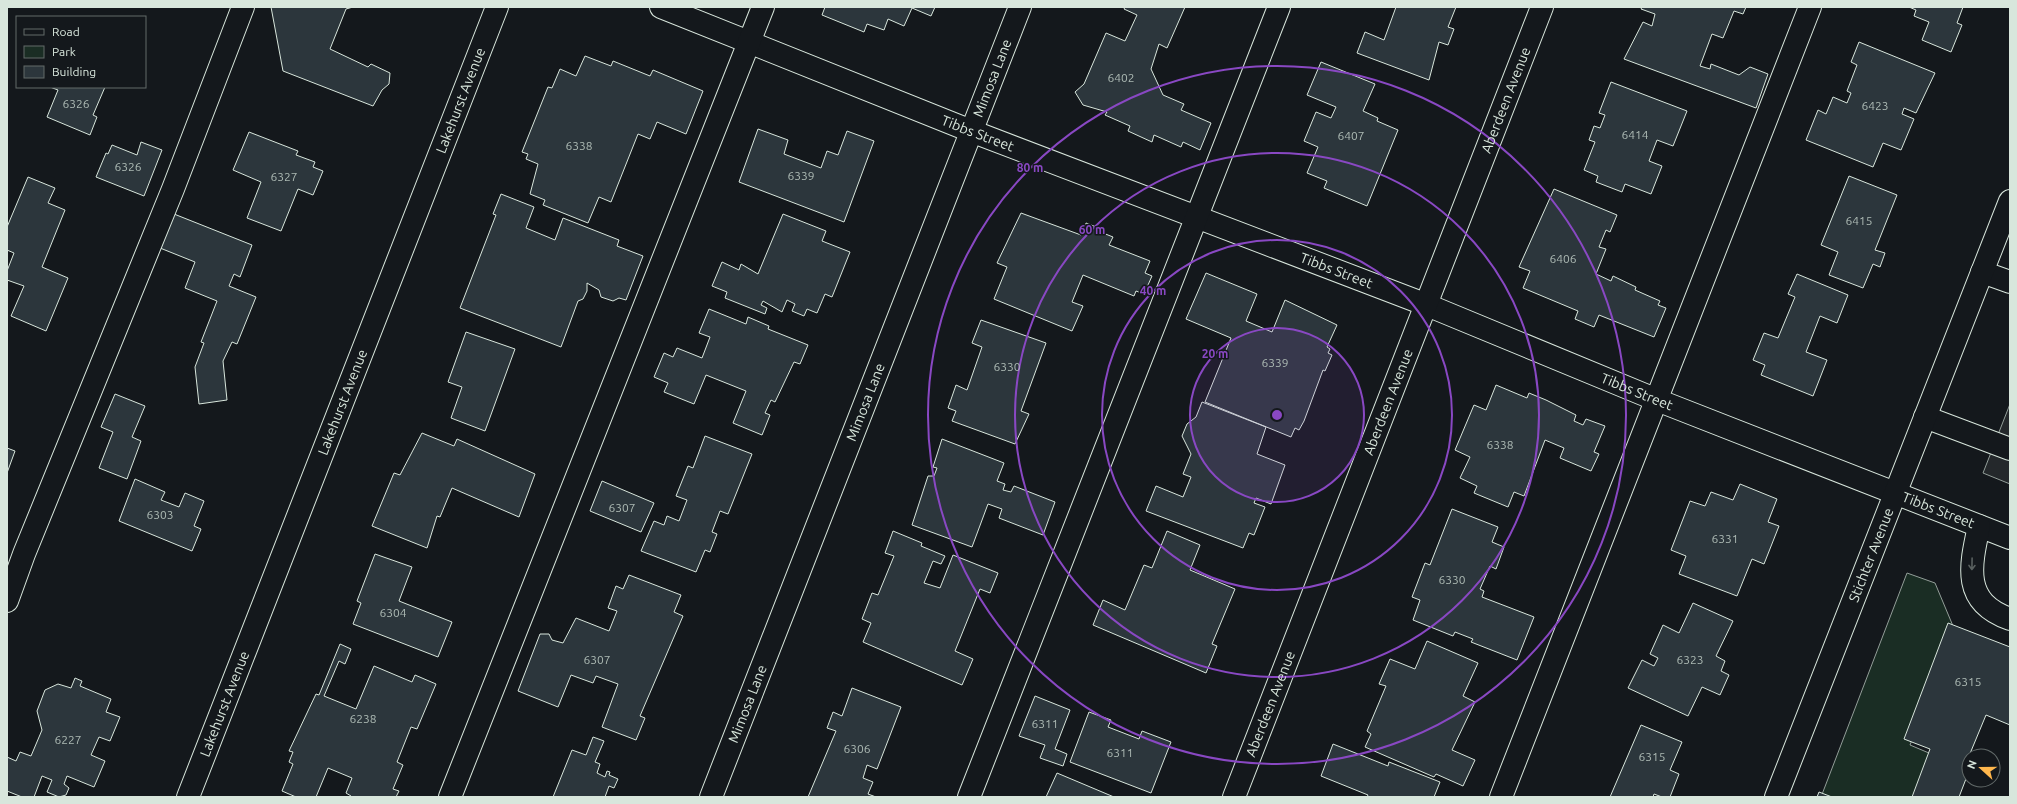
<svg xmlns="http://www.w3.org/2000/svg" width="2017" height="804" font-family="Ubuntu,sans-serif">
<rect width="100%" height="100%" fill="#14181c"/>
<!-- green -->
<path fill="#1a2d24" stroke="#939e99" d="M1907,573L1935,583L1953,626L1930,696L1910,745L1936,756L1920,797H1821Z"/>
<!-- parking -->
<path fill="#24282b" stroke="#939e99" d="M2010,404V484L1983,473Z"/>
<!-- building -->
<path fill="#2c363c" stroke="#d8e6dc" d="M271,7H353L346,9L330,49L368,67L371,64L390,73L389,84L382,90L373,106L283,71Z
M825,7H935L931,16L912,8L904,26L888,19L884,30L867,24L864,32L822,15Z
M1125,7H1185L1167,48L1159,44L1151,69L1163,95L1184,104L1181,110L1211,123L1200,150L1183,142L1181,147L1154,135L1152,142L1128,131L1130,126L1105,115L1107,112L1083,105L1075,92L1084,84L1106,33L1125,41L1137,15L1124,9Z
M1396,7H1456L1448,27L1454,29L1448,45L1439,42L1429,80L1357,53L1365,32L1384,40Z
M1642,7H1746L1743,14L1734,11L1723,38L1712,34L1700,66L1710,69L1711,64L1739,75L1750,67L1768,74L1756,108L1624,59L1643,22L1652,26L1655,14L1641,9Z
M1909,7H1963L1957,23L1962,25L1951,52L1922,40L1929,22L1914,16L1916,10Z
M1859,42L1935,73L1916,113L1904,108L1902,114L1914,119L1901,150L1883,143L1873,167L1806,140L1818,110L1826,114L1833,97L1847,103L1851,93L1847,91L1857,65L1851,62Z
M585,56L611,66L613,61L650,76L653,70L703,91L686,134L657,122L650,139L638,134L611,202L599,197L588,223L543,205L545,200L530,194L538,164L526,159L528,154L522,152L548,87L552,88L560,69L576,76Z
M1321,62L1375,84L1363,111L1378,118L1377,121L1398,130L1367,206L1324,188L1327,181L1307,173L1318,147L1304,141L1316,112L1331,118L1336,107L1307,95Z
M1611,82L1687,111L1673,146L1657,140L1649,161L1662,166L1651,194L1625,184L1622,192L1596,182L1598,176L1584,170L1595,142L1589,140L1594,126L1600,128L1605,115L1599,113Z
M50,87H105L93,115L97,117L90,135L47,117L58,90Z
M758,129L788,140L784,154L821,168L827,151L838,155L847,131L874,141L844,222L739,182Z
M249,132L298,151L296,155L315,162L313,167L323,171L313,195L298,189L281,231L247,218L261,182L233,170Z
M141,142L162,150L144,196L96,177L106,153L108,154L112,145L137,155Z
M1849,176L1897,195L1875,250L1885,253L1880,267L1873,264L1863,288L1829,275L1838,252L1821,245Z
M28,177L55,188L48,203L65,210L42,267L68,278L46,331L11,316L24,286L7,280V271L14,253L7,250V227Z
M1554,189L1617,215L1610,232L1606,230L1599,247L1606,249L1596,274L1611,281L1613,276L1636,287L1635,290L1660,301L1658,305L1666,308L1654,337L1599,315L1594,327L1575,319L1578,311L1523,288L1530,271L1519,267Z
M501,194L534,207L526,228L555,240L563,218L619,240L617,246L643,256L626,300L619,298L613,301L601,297L599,290L587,283V291L583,299L578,301L561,347L460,308L496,215L493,214Z
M1021,213L1081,235L1086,223L1104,230L1103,233L1113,237L1109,245L1150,261L1145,273L1152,276L1144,294L1136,291L1134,296L1083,275L1072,302L1083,306L1072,331L994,299L1007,267L997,263Z
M174,214L252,245L240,277L234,274L229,286L256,297L237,344L232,342L223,361L227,400L199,404L195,367L204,343L201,342L217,301L185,288L195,262L160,248Z
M783,214L826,231L822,241L850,252L832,297L825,294L817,313L807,309L804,316L792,311L795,304L787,300L782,312L763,301L761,305L767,308L765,314L725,298L727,292L712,286L722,262L739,270L741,264L758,274Z
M1206,273L1257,294L1246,321L1272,332L1285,300L1337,325L1327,347L1330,349L1328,353L1332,355L1325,371L1323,370L1304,421L1299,430L1295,428L1291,437L1205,402L1231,338L1186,319Z
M1797,274L1848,295L1837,323L1820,316L1806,352L1827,360L1813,396L1761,375L1765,365L1753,360L1764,333L1778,338L1795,297L1788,294Z
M709,309L746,324L748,317L769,326L768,329L808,345L800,364L794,362L775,402L771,400L765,413L770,415L762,435L733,423L746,391L706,375L694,404L664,392L668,383L654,377L664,353L673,357L677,348L702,358L710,337L699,333Z
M981,320L1046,343L1021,411L1029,414L1015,444L952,421L956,411L948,408L956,385L967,390L982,347L972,343Z
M466,332L515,349L485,431L451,418L462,387L448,382Z
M1496,385L1527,398L1529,393L1546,400L1576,415L1574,421L1583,425L1586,419L1605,426L1594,452L1599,454L1591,471L1560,458L1564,448L1545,440L1524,496L1514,492L1508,507L1474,493L1477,486L1460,478L1470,457L1455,450L1474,405L1486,410Z
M115,394L145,406L132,437L141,441L127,479L99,468L113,432L101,427Z
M1202,402L1266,427L1257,454L1285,465L1271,504L1256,498L1254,503L1265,507L1254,535L1249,533L1243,548L1146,511L1156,486L1183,497L1191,477L1183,474L1191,454L1182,436L1187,424L1196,417Z
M422,433L454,446L457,439L535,474L519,517L452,488L440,517L437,516L427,548L372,526L394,473L400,475Z
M705,436L752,454L728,514L720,511L712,532L717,534L710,552L705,550L696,572L641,551L654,521L664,525L667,516L679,521L687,500L676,496L688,466L693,468Z
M942,439L1004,463L997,481L1005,484L1003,490L1011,492L1014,486L1055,502L1043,535L999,518L1002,509L988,504L972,547L912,525L928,476H934L937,468L933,467Z
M7,448L15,451L7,473Z
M135,479L165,492L161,500L179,507L185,493L204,501L194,526L201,529L192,551L119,521Z
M602,481L654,503L641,532L590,511Z
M1740,484L1777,499L1768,522L1779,526L1764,564L1752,559L1737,596L1679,574L1686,556L1671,550L1690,501L1705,506L1711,492L1733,500Z
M1452,509L1498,527L1492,542L1504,547L1496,569L1490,566L1480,589L1484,591L1482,597L1534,617L1517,660L1471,642L1473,639L1455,632L1453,636L1413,620L1420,600L1412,597L1425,563L1430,565Z
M893,531L922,543L921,546L945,556L941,564L933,561L924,583L940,588L953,555L998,573L990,593L980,589L955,651L973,659L962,685L863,642L871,623L862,619L872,593L878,595L894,556L885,553Z
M1167,531L1200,545L1190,570L1235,589L1212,644L1217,646L1206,673L1093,625L1103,600L1125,610L1144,565L1152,568Z
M375,554L412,567L399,601L452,622L438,657L353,624L361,603L357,601Z
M629,575L681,595L674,612L683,616L640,716L645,718L636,740L602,727L618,684L596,676L593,683L571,675L558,707L518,691L540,634H549L552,640L563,643L576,618L609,631L617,611L608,608L616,586L623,589Z
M1693,603L1733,621L1716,656L1725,661L1721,671L1729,675L1720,695L1702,687L1688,716L1628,688L1642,660L1654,666L1658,658L1650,654L1663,625L1679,633Z
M1948,623L2010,647V725L1986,715L1969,756L1967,765L1969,766V771L1959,797H1912L1930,749L1904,739Z
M1427,641L1478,663L1463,696L1475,702L1452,750L1475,760L1463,786L1436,774L1434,777L1365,747L1371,734L1367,731L1386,686L1379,684L1390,659L1415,669Z
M340,644L351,649L345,664L339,661L324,696L356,709L374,666L412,682L415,675L436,684L417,729L411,727L397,762L403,765L393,789L399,791L396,797H350L351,796L346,793L352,778L328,768L316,797H296L282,791L293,764L289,762L293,752L289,751L316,694L319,695Z
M75,678L82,681L80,686L111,699L106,712L120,717L110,741L99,737L91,755L105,761L94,787L67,776L64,784L69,788L66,795L59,797L47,792L52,780L42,776L34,797H22L7,791V757L16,761L20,752L31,756L42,730L37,711L45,690L58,684L71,688Z
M852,688L901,707L877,769L867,765L863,778L873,782L868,794L876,797H808L836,731L827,728L833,712L842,716Z
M1035,696L1070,710L1055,749L1067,754L1063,766L1040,758L1045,745L1019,736Z
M1089,712L1111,720L1108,727L1139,739L1142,731L1171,742L1151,793L1070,762Z
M1641,725L1682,742L1670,770L1679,774L1670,797H1662L1654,794L1653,797H1610Z
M593,737L604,741L595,762L600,764L597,773L605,777L607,771L610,772L609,775L618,779L614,788L609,786L605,797H553L572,750L586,755Z
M1333,744L1388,766L1389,762L1440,782L1434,797H1367L1368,795L1321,776Z
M1057,773L1114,797H1046Z
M1819,792L1832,797H1817Z"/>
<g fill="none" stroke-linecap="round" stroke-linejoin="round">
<defs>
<g id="minor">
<path id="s1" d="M661,7L971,131L1427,305L1657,400L2010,538"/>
<path d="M1982,272L2010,282"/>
<path d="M1925,417L2010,449"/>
<path d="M1979,526C1970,567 1962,602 2010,619"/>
<path d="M7,601L24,554L173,189L243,7"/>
<path id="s2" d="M188,797L497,7"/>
<path d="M450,797L763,7"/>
<path id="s3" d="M711,797L1020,7"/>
<path d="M969,797L1279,7"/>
<path id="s4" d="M1234,797L1542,7"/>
<path d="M1501,797L1810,7"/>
<path id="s5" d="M1776,797L2010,201"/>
</g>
</defs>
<!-- minor casing -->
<use href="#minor" stroke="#d8e6dc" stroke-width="24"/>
<!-- minor -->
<use href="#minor" stroke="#14181c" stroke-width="22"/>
</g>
<!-- one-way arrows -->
<defs><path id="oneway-shaft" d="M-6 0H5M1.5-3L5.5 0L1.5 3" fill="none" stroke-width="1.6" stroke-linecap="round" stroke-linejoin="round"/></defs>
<use stroke="#59605f" href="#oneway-shaft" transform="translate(1972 564) rotate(91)"/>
<!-- distance rings -->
<circle cx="1277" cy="415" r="87" fill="#8948c3" fill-opacity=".12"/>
<g fill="none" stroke="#8948c3" stroke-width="2">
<circle cx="1277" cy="415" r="87"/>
<circle cx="1277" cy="415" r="175"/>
<circle cx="1277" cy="415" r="262"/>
<circle cx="1277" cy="415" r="349"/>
</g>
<g text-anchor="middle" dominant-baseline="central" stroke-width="3" stroke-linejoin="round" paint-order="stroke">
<!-- number labels -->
<g font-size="12" fill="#adbab4">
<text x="1121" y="77">6402</text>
<text x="76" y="103">6326</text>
<text x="1875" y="105">6423</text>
<text x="1635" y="134">6414</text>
<text x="1351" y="135">6407</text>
<text x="579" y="145">6338</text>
<text x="128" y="166">6326</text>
<text x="801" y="175">6339</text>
<text x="284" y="176">6327</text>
<text x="1859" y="220">6415</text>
<text x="1563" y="258">6406</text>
<text x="1275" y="362">6339</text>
<text x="1007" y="366">6330</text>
<text x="1500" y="444">6338</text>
<text x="622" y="507">6307</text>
<text x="160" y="514">6303</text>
<text x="1725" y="538">6331</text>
<text x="1452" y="579">6330</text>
<text x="393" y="612">6304</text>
<text x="597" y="659">6307</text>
<text x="1690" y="659">6323</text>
<text x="1968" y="681">6315</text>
<text x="363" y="718">6238</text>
<text x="1045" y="723">6311</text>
<text x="68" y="739">6227</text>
<text x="857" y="748">6306</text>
<text x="1120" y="752">6311</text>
<text x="1652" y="756">6315</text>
</g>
<!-- street labels -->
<g font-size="14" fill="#d8e6dc" stroke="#14181c">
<text stroke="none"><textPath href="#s3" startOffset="772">Mimosa Lane</textPath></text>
<text stroke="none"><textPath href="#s2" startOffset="748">Lakehurst Avenue</textPath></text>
<text stroke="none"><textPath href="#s4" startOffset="748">Aberdeen Avenue</textPath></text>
<text stroke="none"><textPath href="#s1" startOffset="341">Tibbs Street</textPath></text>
<text stroke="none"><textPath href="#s1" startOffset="725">Tibbs Street</textPath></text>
<text stroke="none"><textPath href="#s1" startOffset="1049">Tibbs Street</textPath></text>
<text stroke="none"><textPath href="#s2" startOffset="424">Lakehurst Avenue</textPath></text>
<text stroke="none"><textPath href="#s3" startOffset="424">Mimosa Lane</textPath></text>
<text stroke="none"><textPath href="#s4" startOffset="424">Aberdeen Avenue</textPath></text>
<text stroke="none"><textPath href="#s1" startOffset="1373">Tibbs Street</textPath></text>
<text stroke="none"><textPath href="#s5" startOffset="260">Stichter Avenue</textPath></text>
<text stroke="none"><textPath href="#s2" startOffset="100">Lakehurst Avenue</textPath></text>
<text stroke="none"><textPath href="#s3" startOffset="100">Mimosa Lane</textPath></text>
<text stroke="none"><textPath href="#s4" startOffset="100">Aberdeen Avenue</textPath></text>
</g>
</g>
<circle cx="1277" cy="415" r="6" fill="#8948c3" stroke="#14181c" stroke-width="2"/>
<g font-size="12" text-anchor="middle" font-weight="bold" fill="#8948c3" stroke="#14181c" stroke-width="3" stroke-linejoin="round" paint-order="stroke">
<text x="1030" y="172">80 m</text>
<text x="1092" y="234">60 m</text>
<text x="1153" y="295">40 m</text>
<text x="1215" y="358">20 m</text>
</g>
<!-- border -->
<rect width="2017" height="804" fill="none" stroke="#d8e6dc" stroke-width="16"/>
<!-- legend -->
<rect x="16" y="16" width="130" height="72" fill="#14181c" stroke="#626a69"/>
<rect x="24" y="29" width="20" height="6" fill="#14181c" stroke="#626a69"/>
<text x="52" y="36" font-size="12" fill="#d8e6dc">Road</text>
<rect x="24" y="46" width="20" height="12" fill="#1a2d24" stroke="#626a69"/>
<text x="52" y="56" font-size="12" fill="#d8e6dc">Park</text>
<rect x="24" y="66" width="20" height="12" fill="#2c363c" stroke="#626a69"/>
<text x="52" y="76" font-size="12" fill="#d8e6dc">Building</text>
<!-- north arrow -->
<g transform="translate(1981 768) rotate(291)"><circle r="19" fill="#14181c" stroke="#626a69"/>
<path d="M0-3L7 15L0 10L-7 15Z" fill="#ffb74d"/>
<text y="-6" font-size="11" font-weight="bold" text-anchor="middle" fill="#d8e6dc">N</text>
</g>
</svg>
